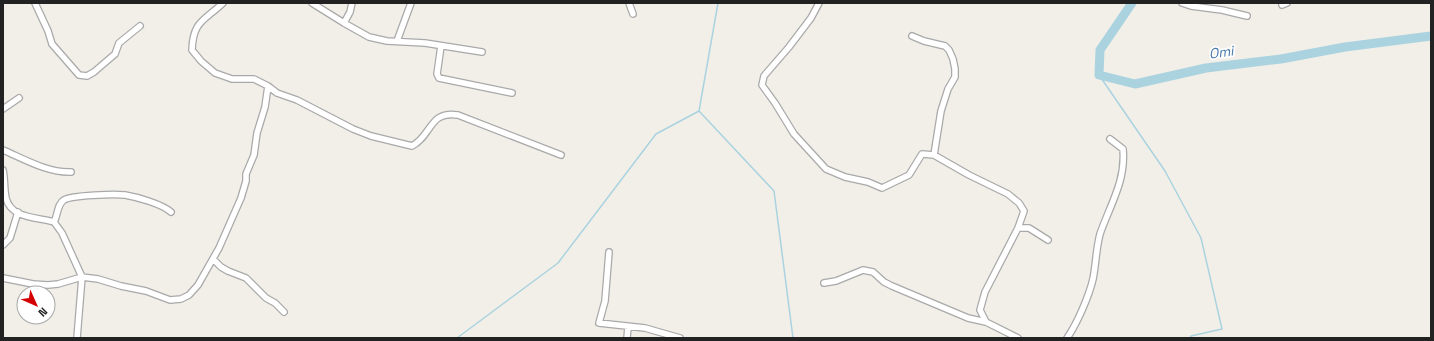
<svg xmlns="http://www.w3.org/2000/svg" width="1434" height="341" font-family="'Space Grotesk',sans-serif">
<rect width="100%" height="100%" fill="#f2efe9"/>
<g fill="none" stroke-linecap="round" stroke-linejoin="round">
<!-- stream -->
<path stroke="#aad3df" stroke-width="1.5" d="M718,3L699,111L774,191L793,338
M1099,75L1165,171L1201,238L1222,329L1191,336L1190,338
M457,338L558,263L656,134L699,111"/>
<!-- river -->
<path stroke="#aad3df" stroke-width="9" d="M1132,3L1100,50L1099,75L1135,84L1206,68L1281,59L1345,47L1431,36"/>
<defs>
<path id="street" d="M35,3L48,31L52,44L79,75L87,76L94,72L115,54L119,43L140,26
M223,3C204,21 193,21 192,50L201,61L215,73L232,79H254L268,86L277,93L297,100L353,129L371,136L412,146C432,136 429,110 458,115L561,155
M312,3L344,23L369,37L387,41L425,43L482,52
M629,3L633,14
M819,3L811,18L789,47L764,76L762,85L775,103L794,134L826,169L845,177L868,182L882,188L909,175L922,154L934,155L969,175L1008,194L1019,203L1024,211L1018,228L985,292L980,310L986,322L1018,338
M1182,3L1191,6L1222,10L1247,16
M1282,5L1287,3
M344,23L350,12L352,3
M912,36L924,41L945,46L949,50L953,59L955,69V77L948,89L941,111L934,155
M397,41L411,3
M441,46L437,74L439,78L512,93
M3,109L19,98
M3,150C24,159 48,173 71,172
M3,170C5,179 4,189 6,198C11,219 38,217 54,222C58,215 57,204 64,200C72,195 115,194 125,195C137,197 162,204 171,212
M54,222L62,233L82,277L77,338
M1018,228H1029L1048,240
M3,245L10,238L18,212
M609,252L605,301L599,323L645,328L680,338
M213,259L221,267L228,271L246,278L266,298L275,303L284,312
M3,278L33,284L48,285L58,284L82,277L98,279L121,286L146,291L170,300L181,299L189,295L198,285L219,248L241,198L246,181V174L254,155L257,133L265,107L268,86
M824,283L836,281L863,270L873,272L884,282L892,286L968,318L986,322
M627,338L628,327
M1067,338C1077,324 1089,296 1093,279C1096,264 1096,249 1100,234C1110,205 1126,181 1123,149L1110,139"/>
</defs>
<!-- street casing -->
<use href="#street" stroke="#a9a9a9" stroke-width="8"/>
<!-- street -->
<use href="#street" stroke="#fff" stroke-width="5.5"/>
</g>
<g text-anchor="middle" dominant-baseline="central" stroke-width="3.5" stroke-linejoin="round" paint-order="stroke">
<!-- water labels -->
<g font-size="14" font-style="italic" fill="#4a7aab" stroke="#fff">
<text transform="translate(1221 52) rotate(-8)">Omi</text>
</g>
</g>
<!-- border -->
<rect width="1434" height="341" fill="none" stroke="#222222" stroke-width="8"/>
<!-- north arrow -->
<g transform="translate(36 305) rotate(135)"><circle r="19" fill="#ffffff" stroke="#a7a7a7"/>
<path d="M0-3L7 15L0 10L-7 15Z" fill="#d40000"/>
<text y="-6" font-size="11" font-weight="bold" text-anchor="middle" fill="#222222">N</text>
</g>
</svg>
